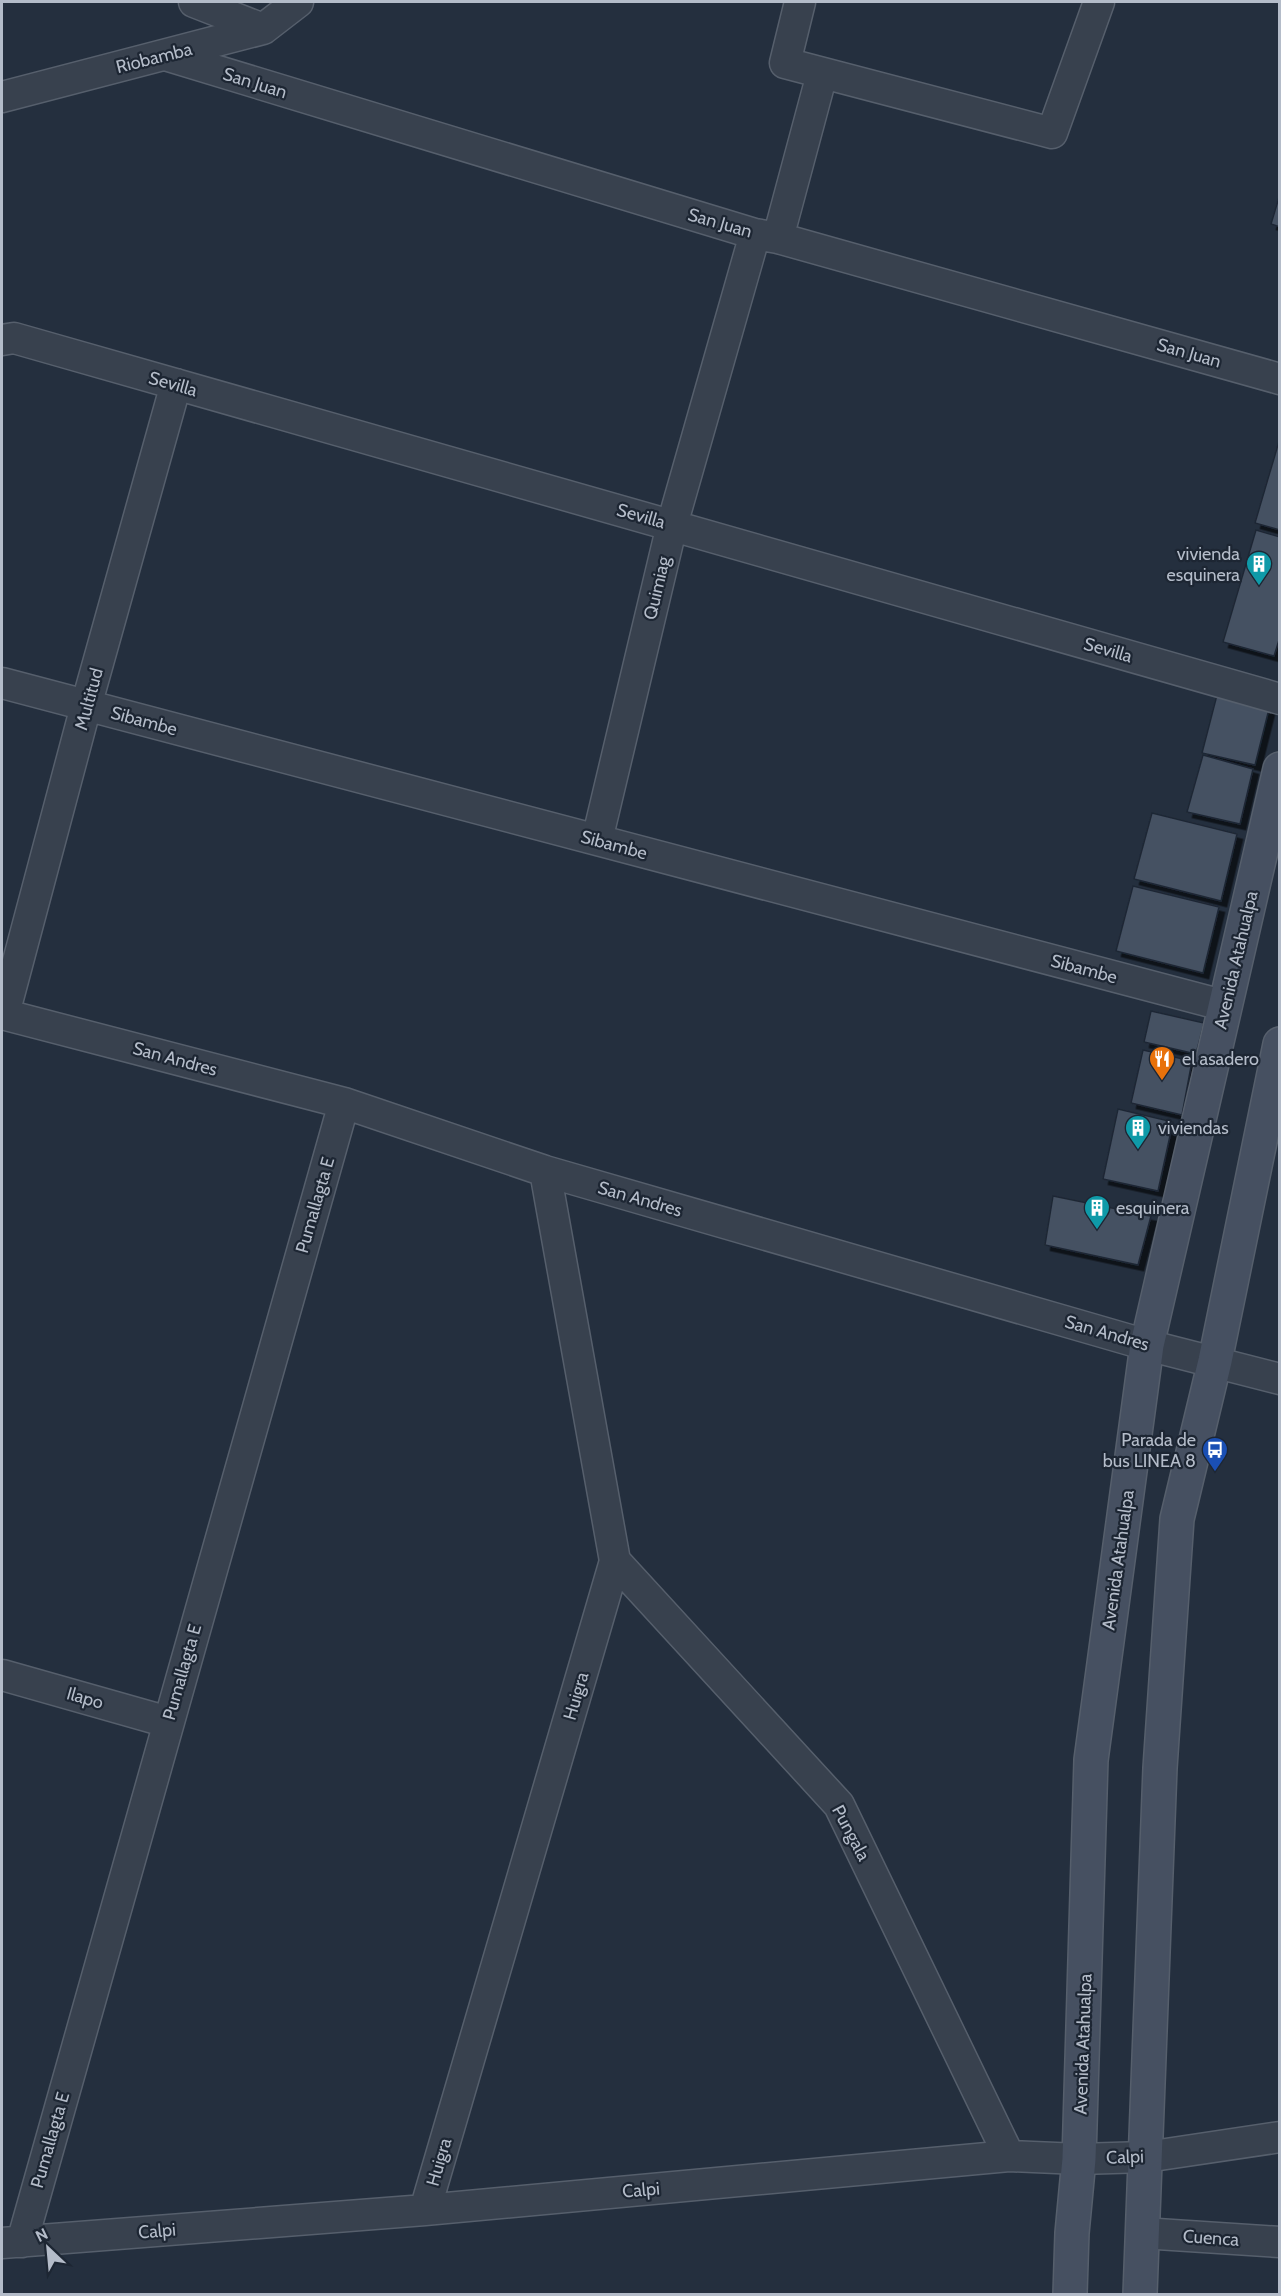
<svg xmlns="http://www.w3.org/2000/svg" width="1281" height="2296" font-family="Cabin,sans-serif">
<defs>
<filter id="shadow"><feDropShadow dx="5.5" dy="5.5" stdDeviation="0" flood-color="#0009"/></filter>
</defs>
<rect width="100%" height="100%" fill="#242f3e"/>
<!-- building -->
<path fill="#455162" stroke="#1f2835" stroke-width="1.5" filter="url(#shadow)" d="M1280,194V227L1271,224Z
M1280,438V530L1255,523Z
M1256,530L1280,537V637L1274,656L1223,642Z
M1217,695L1269,709L1255,765L1202,753Z
M1203,755L1253,769L1240,824L1187,812Z
M1152,813L1237,834L1221,901L1134,879Z
M1133,886L1219,907L1203,973L1116,951Z
M1151,1011L1204,1023L1196,1054L1144,1042Z
M1143,1050L1192,1061L1182,1115L1131,1103Z
M1118,1109L1173,1122L1158,1191L1103,1179Z
M1053,1196L1151,1216L1138,1265L1045,1245Z"/>
<g fill="none" stroke-linecap="round" stroke-linejoin="round">
<defs>
<path id="minor" d="M194,2L263,29
M800,2L785,63L1052,133L1099,2
M165,55L755,234L778,238L1280,379
M2,97L263,29L298,2
M778,238L822,74
M2,340L14,338L1280,699
M2,683L1226,1006
M597,840L672,525L755,234
M2,1014L344,1103L545,1171L1147,1345L1280,1379
M4,1014L86,706L176,384
M615,1561L839,1805L1009,2156
M2,1675L168,1722
M425,2210L615,1561L545,1171
M1142,2233L1280,2242
M22,2242L344,1103
M2,2243L425,2210L1009,2156L1079,2159L1146,2157L1280,2137"/>
<path id="secondary" d="M1070,2294L1072,2233L1079,2159L1091,1760L1147,1345L1280,769
M1140,2294L1160,1768L1177,1519L1215,1361L1280,1044"/>
</defs>
<!-- minor casing -->
<use href="#minor" stroke="#565f6c" stroke-width="33"/>
<!-- secondary casing -->
<use href="#secondary" stroke="#565f6c" stroke-width="36"/>
<!-- minor -->
<use href="#minor" stroke="#38414e" stroke-width="30"/>
<!-- secondary -->
<use href="#secondary" stroke="#465061" stroke-width="33"/>
</g>
<!-- icons -->
<defs>
<symbol id="building-pin" viewBox="-11 -11 22 30"><path d="M0 17L-7.5 6A9.5 9.5 0 1 1 7.5 6Z" fill="#0f9aa8" stroke="#1d2633"/><path d="M-4-6H4V6H1V3H-1V6H-4ZM-2.5-4.3h1.7v1.8h-1.7ZM.8-4.3h1.7v1.8H.8ZM-2.5-1h1.7V.8h-1.7ZM.8-1h1.7V.8H.8Z" fill="#fff"/></symbol>
<symbol id="restaurant-pin" viewBox="-11 -11 22 30"><path d="M0 17L-7.5 6A9.5 9.5 0 1 1 7.5 6Z" fill="#e8710a" stroke="#1d2633"/><path d="M-5-6h1v4h1v-4h1v4h1v-4h1v5L-1.5 .5V6h-2V.5L-5-1ZM5-6V6H3V1.5H1.5Q1.5-4 5-6Z" fill="#fff"/></symbol>
<symbol id="bus-pin" viewBox="-11 -11 22 30"><path d="M0 17L-7.5 6A9.5 9.5 0 1 1 7.5 6Z" fill="#1a4fb4" stroke="#1d2633"/><path d="M-5-6H5V4H4V6H2V4H-2V6H-4V4H-5ZM-3.5-4V0h7V-4ZM-3.5 1.2v1.5H-2V1.2ZM2 1.2v1.5H3.5V1.2Z" fill="#fff"/></symbol>
</defs>
<g fill-rule="evenodd">
<use href="#building-pin" x="1244" y="549" width="30" height="40"/>
<use href="#restaurant-pin" x="1147" y="1044" width="30" height="40"/>
<use href="#building-pin" x="1123" y="1113" width="30" height="40"/>
<use href="#building-pin" x="1082" y="1193" width="30" height="40"/>
<use href="#bus-pin" x="1200" y="1435" width="30" height="40"/>
</g>
<g text-anchor="middle" dominant-baseline="central" stroke-width="4.5" stroke-linejoin="round" paint-order="stroke">
<!-- street labels -->
<g font-size="18" fill="#b4bcc9" stroke="#1d2633">
<text transform="translate(154 58) rotate(-14)">Riobamba</text>
<text transform="translate(255 83) rotate(17)">San Juan</text>
<text transform="translate(720 223) rotate(16)">San Juan</text>
<text transform="translate(1189 353) rotate(16)">San Juan</text>
<text transform="translate(173 384) rotate(16)">Sevilla</text>
<text transform="translate(641 516) rotate(16)">Sevilla</text>
<text transform="translate(657 588) rotate(-77)">Quimiag</text>
<text transform="translate(1108 650) rotate(16)">Sevilla</text>
<text transform="translate(89 699) rotate(-75)">Multitud</text>
<text transform="translate(144 721) rotate(15)">Sibambe</text>
<text transform="translate(614 845) rotate(15)">Sibambe</text>
<text transform="translate(1236 960) rotate(-77)">Avenida Atahualpa</text>
<text transform="translate(1084 969) rotate(15)">Sibambe</text>
<text transform="translate(175 1059) rotate(15)">San Andres</text>
<text transform="translate(640 1199) rotate(16)">San Andres</text>
<text transform="translate(315 1205) rotate(-74)">Pumallagta E</text>
<text transform="translate(1107 1333) rotate(16)">San Andres</text>
<text transform="translate(1118 1560) rotate(-82)">Avenida Atahualpa</text>
<text transform="translate(182 1672) rotate(-74)">Pumallagta E</text>
<text transform="translate(576 1696) rotate(-74)">Huigra</text>
<text transform="translate(85 1698) rotate(16)">Ilapo</text>
<text transform="translate(851 1833) rotate(62)">Pungala</text>
<text transform="translate(1083 2044) rotate(-88)">Avenida Atahualpa</text>
<text transform="translate(50 2140) rotate(-74)">Pumallagta E</text>
<text transform="translate(1125 2157) rotate(-2)">Calpi</text>
<text transform="translate(439 2162) rotate(-74)">Huigra</text>
<text transform="translate(641 2190) rotate(-5)">Calpi</text>
<text transform="translate(157 2231) rotate(-5)">Calpi</text>
<text transform="translate(1211 2238) rotate(4)">Cuenca</text>
</g>
<!-- poi labels -->
<g font-size="18" fill="#b4bcc9" stroke="#1d2633" text-anchor="start">
<text x="1240" y="554" text-anchor="end">vivienda<tspan x="1240" dy="21">esquinera</tspan></text>
<text x="1182" y="1059">el asadero</text>
<text x="1158" y="1128">viviendas</text>
<text x="1116" y="1208">esquinera</text>
<text x="1196" y="1440" text-anchor="end">Parada de<tspan x="1196" dy="21">bus LINEA 8</tspan></text>
</g>
</g>
<!-- border -->
<rect width="1281" height="2296" fill="none" stroke="#b4bcc9" stroke-width="6"/>
<!-- north arrow -->
<g transform="translate(48 2248) rotate(334)" stroke="#1d2633" stroke-width="4.5" paint-order="stroke">
<path d="M0-4.5L10 22L0 15L-10 22Z" fill="#b4bcc9"/>
<text y="-9" font-size="16" font-weight="bold" text-anchor="middle" fill="#b4bcc9">N</text>
</g>
</svg>
